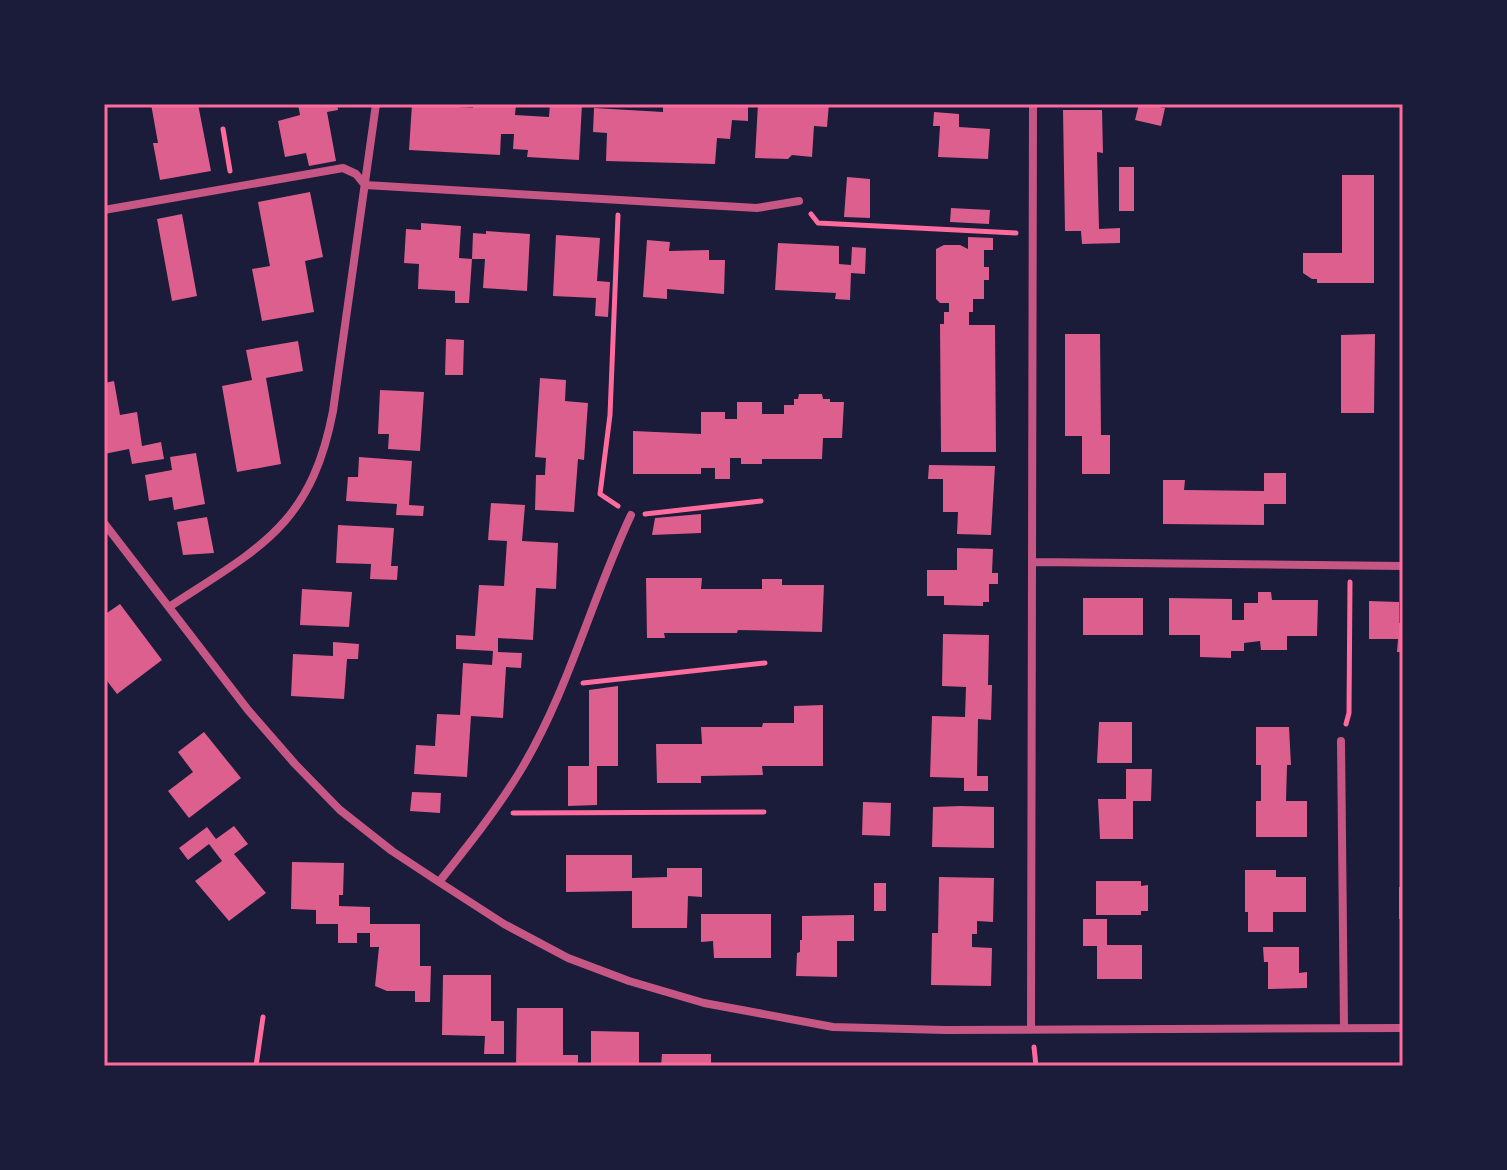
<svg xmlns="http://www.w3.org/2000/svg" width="1507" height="1170" font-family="Spectral,serif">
<rect width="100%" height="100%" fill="#1b1b3a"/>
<!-- building -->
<path fill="#dd5f8e" d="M151,104H198L211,171L160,180L153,143H158Z
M298,104H337L338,110L327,112L336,161L309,166L306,153L285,157L278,121L300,115Z
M412,104L473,108V104H516L515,115L549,117L550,104H582L579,160L527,157L528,150L513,149L514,134H501L500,155L409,150Z
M716,104H748V121L732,120L730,139L717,138L715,164L606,161L607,133L593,132L594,108L663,112V105L716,107Z
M758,104H829L827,127L814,126L812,157L792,155L788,159L755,158Z
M1139,104L1165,108L1161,126L1135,120Z
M1063,110H1102L1103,153L1097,152L1099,229L1120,228V243L1082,244L1081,231H1065Z
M934,112L959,114V127L990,129L988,159L938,157L940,126H933Z
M1119,167H1134V211H1119Z
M1342,175H1374V283H1317V279H1312L1303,273V253H1342Z
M847,177L870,179V218L844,217Z
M310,192L323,257L305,261L314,312L262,321L252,269L270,266L258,202Z
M951,208L990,210L989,224L950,222Z
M182,214L197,296L172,301L157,219Z
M421,223L461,226L459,258L472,259L469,303H455V291L418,289L419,264L404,263L406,229L421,230Z
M486,231L530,234L527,291L483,288L485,259H472L473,233L486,234Z
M556,235L600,238L597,281L610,282L608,317L595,316L596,298L553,296Z
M968,237L993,238V250H984V267H989V280H984V299H973V312H969V325H995L996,452H941L940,324H944V312H949V303H940L936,299V249L944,245H960L968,249Z
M647,240L670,242L669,251L709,250V260H725L724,294L667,289V299L643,297Z
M778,243L839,246V264L851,265L852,247L866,248L865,274L851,273L850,300L835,299L836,293L775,290Z
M1065,334H1100L1101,435H1110V474H1082V436H1065Z
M1375,334L1374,413H1341V335Z
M446,339L464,340L463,375H445Z
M298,341L303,371L266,378L281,464L237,472L222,386L252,380L246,350Z
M540,378L566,380L565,401L588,403L584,460L578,459L574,512L535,510L536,475H545L546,458L535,457Z
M114,381L120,415L137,412L142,446L161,442L164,459L132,464L129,449L104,454V383Z
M380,390L424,392L420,451L388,449L389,434H378Z
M799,394H822L823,399H830V402H844L842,438H823L822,459H762V464H741V458H730V479H715V468H701V474H633V431L701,434V412H725V419H737V402H762V414H784V405H794V399H798Z
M196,453L205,504L174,510L172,497L149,501L145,475L172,470L170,457Z
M359,457L412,461L409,505L424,506L423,516L396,515L397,504L346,501L348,477H358Z
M929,465L995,466L991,535L957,534L958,512H943V479H928Z
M1264,473H1286V504H1264V525L1163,524V480H1185L1184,490L1264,491Z
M491,503L525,505L522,541L558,543L556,589L536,588L533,640L498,638V652L522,653L521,668L506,667L503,718L471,716L467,777L414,774L416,745L435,746L437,714L460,715L463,663L492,665L493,651L456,649V635L475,636L479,585L504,586L507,541L488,540Z
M701,514V533L652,535L655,518Z
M207,517L214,553L183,555L177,522Z
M338,525L394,528L391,566H398L397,580L370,579L371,564L336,563Z
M957,548L993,549L992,573H998V584H989V602H983V606L944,605V596H927V570H957Z
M646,578H702L701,589H762V579H782V585H824L822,632L738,630L737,633H664L665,638H647Z
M302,589L352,592L349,627L300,625Z
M1258,592H1271L1272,600H1318L1317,636H1287V650H1261L1260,641L1244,643V651H1231V658L1200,657V635H1169V598L1232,599V620H1244V603H1258Z
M1083,598H1143V635H1083Z
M1369,601L1399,602V623H1403V652H1397L1398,639H1369Z
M120,604L162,660L117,694L104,677V615Z
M943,634L989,635L988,685H992L991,720L978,719L977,776H988V791H964V778L930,777L932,716L965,717L966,687L942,686Z
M333,642L359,644L358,659H347L344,699L291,696L293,654L333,656Z
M618,686V766H597V805L568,806V766H589V690Z
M823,705V766H762L763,775L701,776V783H657L656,744H702L701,727H762L763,723H794V706Z
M1099,722H1132V763H1097Z
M1256,727H1289L1291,765H1287L1286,801H1307V837H1256V801H1261V765H1256Z
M204,732L241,778L189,818L168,791L193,772L178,752Z
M1126,769H1152L1151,801H1133V839H1100L1098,799H1126Z
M412,792L441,793L440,813L410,811Z
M1400,800H1403V843H1400Z
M863,802L891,803L890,836L862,835Z
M961,806L994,807V848L932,847L933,807Z
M234,826L248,844L234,854L266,893L229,921L195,881L222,861L209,844L188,860L179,848L207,827L216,839Z
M566,855H632V878L667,877V868H702V897L688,896L687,928H632V891L566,892Z
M292,862L344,863L343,895H339V906L370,907V924H420V966H431L430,1002H415V991H387L375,986L379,947H370V933H357V943H338V924H316V910L291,909Z
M1245,870H1276V877H1306V912H1273V932H1248V912H1245Z
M939,877L994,878L993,922L977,921V934H972V947L992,948L991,986L931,985L932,933H938Z
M1096,881H1141V886L1148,885V911H1141V915H1096Z
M874,883H886V911H874Z
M1399,887H1403V919H1399Z
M701,914H771V958H714L713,941L701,942Z
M854,915V941H837V977L796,976L797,953L800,952V940H802V916Z
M1083,919H1107V945H1142V979H1097V946H1083Z
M1263,947H1299V973L1307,972V988L1268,989V962H1264Z
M443,975H491V1021H504V1054H484L485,1036L442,1035Z
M517,1008H563V1055H578V1066H516Z
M591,1031L639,1032V1066H591Z
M662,1054H711V1066H661Z"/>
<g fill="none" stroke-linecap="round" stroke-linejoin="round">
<!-- path -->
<path stroke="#ff6b9d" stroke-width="5" d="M223,129L230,171
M811,214L818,223L1016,233
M618,215L610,415L600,494L618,506
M645,514L761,501
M583,683L765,663
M1346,724L1349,713L1350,582
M513,813L764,812
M1034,1047L1036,1066
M256,1066L263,1017"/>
<!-- minor -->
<path stroke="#c65784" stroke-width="8" d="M104,210L343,168L356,174L365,185L757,208L799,201
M104,523L248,710L295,764L340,810L392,851L439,882L504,924L568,958L629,981L704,1003L833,1027L945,1030L1403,1028
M1034,562L1403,566
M169,607C259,548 311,526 333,411L376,104
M1341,741L1344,1027
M439,882C467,847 495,812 519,773C568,693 591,600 631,515
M1031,1029L1033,104"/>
</g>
<!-- border -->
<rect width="1507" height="1170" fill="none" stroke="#1b1b3a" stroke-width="212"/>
<rect x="106" y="106" width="1295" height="958" fill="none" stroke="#ff6b9d" stroke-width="3"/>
</svg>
